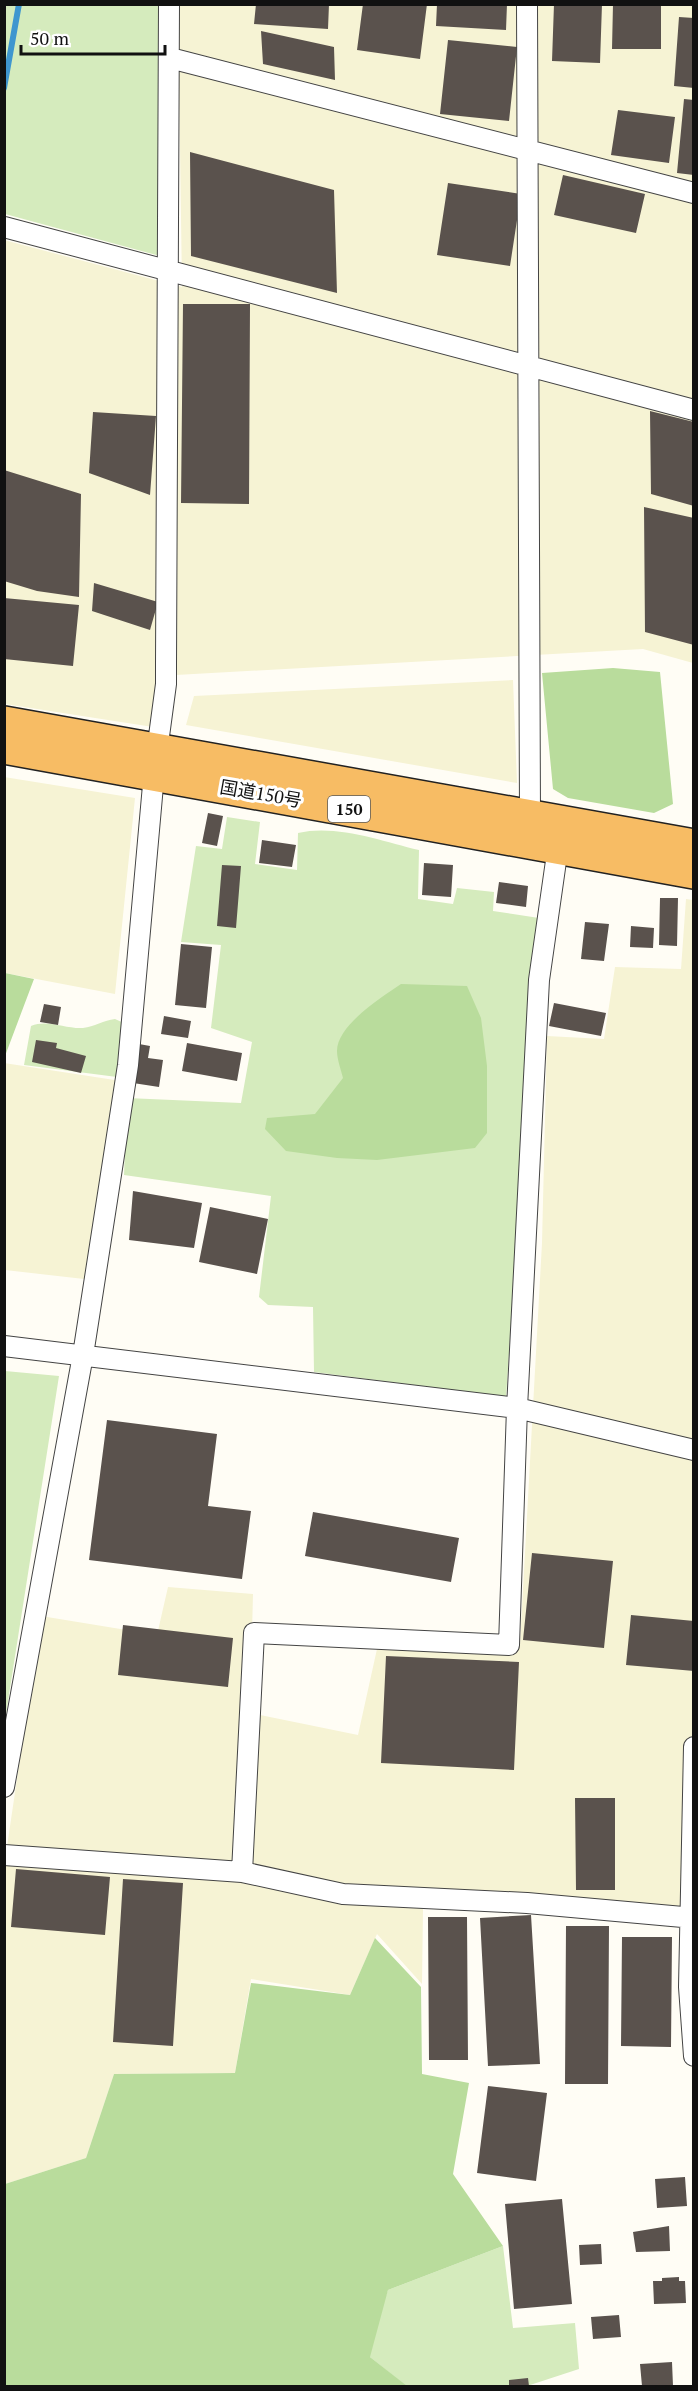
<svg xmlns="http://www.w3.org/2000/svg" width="698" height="2391" font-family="'PT Serif','Noto Sans JP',serif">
<rect width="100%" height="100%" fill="#fffdf5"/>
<!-- farmland -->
<path fill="#f6f3d4" d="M178,5H693V663L643,649L176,675L153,727L5,704L4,240L182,287Z
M513,680L517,783L186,725L194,696Z
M4,777L135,798L115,994L5,973Z
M686,899L693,900V1911L509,1895L423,1909L422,1984L377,1934L350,1995L251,1979L235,2073L114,2074L86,2158L5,2184L4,1867L41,1616L157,1635L168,1587L253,1594L250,1713L358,1735L377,1649L520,1644L542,1243L547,1036L604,1039L615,967L681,969Z
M4,1063L121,1081L84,1279L5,1270Z"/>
<!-- green -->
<path fill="#d5ebbd" d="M4,5H162L160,256L5,214Z
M227,817L260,822L255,864L297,870L298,833C336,824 381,841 419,850L418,899L453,904L457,888L494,892L493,911L539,918L506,1397L314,1372L313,1307L268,1305L259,1297L271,1196L124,1175L127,1098L241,1103L252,1042L211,1028L221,945L181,942L196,846L222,849Z
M115,1019L126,1024L117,1077L24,1065L31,1026C48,1019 65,1029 83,1028C94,1027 104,1020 115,1019Z
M5,1371L59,1376L5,1720L4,1371Z
M503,2246L513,2328L575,2323L579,2369L527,2386H406L365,2353L388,2290Z"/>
<!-- forest -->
<path fill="#b9dc9c" d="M613,668L660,672L673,804L654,813L568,798L553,789L542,673Z
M5,973L34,979L5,1056L4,973Z
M401,984L467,986L481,1018L487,1066V1133L475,1148L377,1160L337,1158L286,1151L265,1129L267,1118L315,1114L343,1078C341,1070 337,1059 337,1051C337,1025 382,997 401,984Z
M375,1938L421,1987L422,2074L469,2083L453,2174L503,2246L388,2290L370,2357L407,2386H5V2184L86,2158L114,2074L235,2073L251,1983L350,1995Z"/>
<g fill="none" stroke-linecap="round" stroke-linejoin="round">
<!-- stream -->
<path stroke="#3f96cf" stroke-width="6" d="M4,88L19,4"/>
</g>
<!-- building -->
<path fill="#5a524d" d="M256,4H329L328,29L254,24Z
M363,4H427L420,59L357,50Z
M437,4H507L506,30L436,26Z
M554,4H602L600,63L552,61Z
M613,4H661V49H612Z
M679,17L694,18V88L674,86Z
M261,31L334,47L335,80L263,64Z
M448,40L517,47L509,121L440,114Z
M684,99L694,100V175L677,173Z
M618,110L675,117L669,163L611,155Z
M190,152L334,190L337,293L191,256Z
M563,175L645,194L636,233L554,215Z
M448,183L521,194L510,266L437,255Z
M183,304H250L249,504L181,503Z
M650,411L694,422V506L651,494Z
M93,412L156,416L150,495L89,473Z
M4,470L81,494L79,597L37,591L4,581Z
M644,507L694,518V645L645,632Z
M94,583L158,602L150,630L92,611Z
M4,598L79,605L73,666L4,659Z
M208,813L223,816L217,846L202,843Z
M262,840L296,845L292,867L259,863Z
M424,863L453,865L451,897L422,895Z
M222,865L241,866L236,928L217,926Z
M499,882L528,886L526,907L496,903Z
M660,898H678L677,946L659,945Z
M585,922L609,924L604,961L581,959Z
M631,926L654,928L653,948L630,947Z
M181,944L212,947L206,1008L175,1005Z
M554,1003L606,1013L601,1036L549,1026Z
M44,1004L61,1007L58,1025L40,1022Z
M164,1016L191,1021L188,1038L161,1034Z
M36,1040L57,1043L56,1048L86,1056L81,1073L32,1062Z
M187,1043L242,1053L237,1081L182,1071Z
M139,1044L150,1046L148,1058L163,1060L159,1087L133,1083Z
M133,1191L202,1203L194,1248L129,1240Z
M210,1207L268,1219L257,1274L199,1262Z
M107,1420L217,1434L208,1506L251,1511L242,1579L89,1560Z
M313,1512L459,1538L451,1582L305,1556Z
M532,1553L613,1561L604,1648L523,1640Z
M631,1615L694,1621V1671L626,1665Z
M123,1625L233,1638L228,1687L118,1675Z
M386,1656L519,1662L514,1770L381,1763Z
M575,1798H615V1890H576Z
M16,1869L110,1877L105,1935L11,1927Z
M123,1879L183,1883L173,2046L113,2042Z
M531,1915L540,2064L488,2066L480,1918Z
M428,1917H467L468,2060H429Z
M566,1926H609L608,2084H565Z
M622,1937H672L671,2047L621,2046Z
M488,2086L547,2093L536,2181L477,2173Z
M685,2177L687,2206L657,2208L655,2179Z
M562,2199L572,2304L514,2309L505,2204Z
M669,2226L670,2251L636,2252L633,2232Z
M601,2244L602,2264L580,2265L579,2245Z
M679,2277V2281H685L686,2303L654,2304L653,2281H662V2278Z
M619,2315L621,2337L593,2339L591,2317Z
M672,2362L673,2386H642L640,2364Z
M528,2378L529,2386H509V2380Z"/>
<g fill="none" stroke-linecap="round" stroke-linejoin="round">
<defs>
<path id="minor" d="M527,4L530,817
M170,58L694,193
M4,227L694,410
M157,751L166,684V663L169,4
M4,1346L517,1408L694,1450
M694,1747L689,1987L694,2056
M4,1787L83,1355L128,1065L154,774
M4,1855L242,1872L343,1894L527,1903L694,1918
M242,1872L254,1633L509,1645L517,1408L539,980L558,847"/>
<path id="trunk" d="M4,723L694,846
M4,747L694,872"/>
</defs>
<!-- minor casing -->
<use href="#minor" stroke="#444" stroke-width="22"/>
<!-- trunk casing -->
<use href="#trunk" stroke="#222" stroke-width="36"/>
<!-- minor -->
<use href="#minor" stroke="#fff" stroke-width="20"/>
<!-- trunk -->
<use href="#trunk" stroke="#f7bc64" stroke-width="33"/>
</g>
<g text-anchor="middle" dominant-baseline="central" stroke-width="6" stroke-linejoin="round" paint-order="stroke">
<!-- shield labels -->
<rect fill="#fff" stroke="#585858" stroke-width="1.5" x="328" y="796" width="42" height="26" rx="4.5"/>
<g font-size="16" font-weight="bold" fill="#111">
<text x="349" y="809">150</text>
</g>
<!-- street labels -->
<g font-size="18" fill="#111" stroke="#fff">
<text transform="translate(261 793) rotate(10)">国道150号</text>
</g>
</g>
<!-- border -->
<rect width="698" height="2391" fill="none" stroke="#111111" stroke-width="12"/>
<!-- scale -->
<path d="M21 45v9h144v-9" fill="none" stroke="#111111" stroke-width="3"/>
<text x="30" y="45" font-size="18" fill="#111111" stroke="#ffffff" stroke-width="4.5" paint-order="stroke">50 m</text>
</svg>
